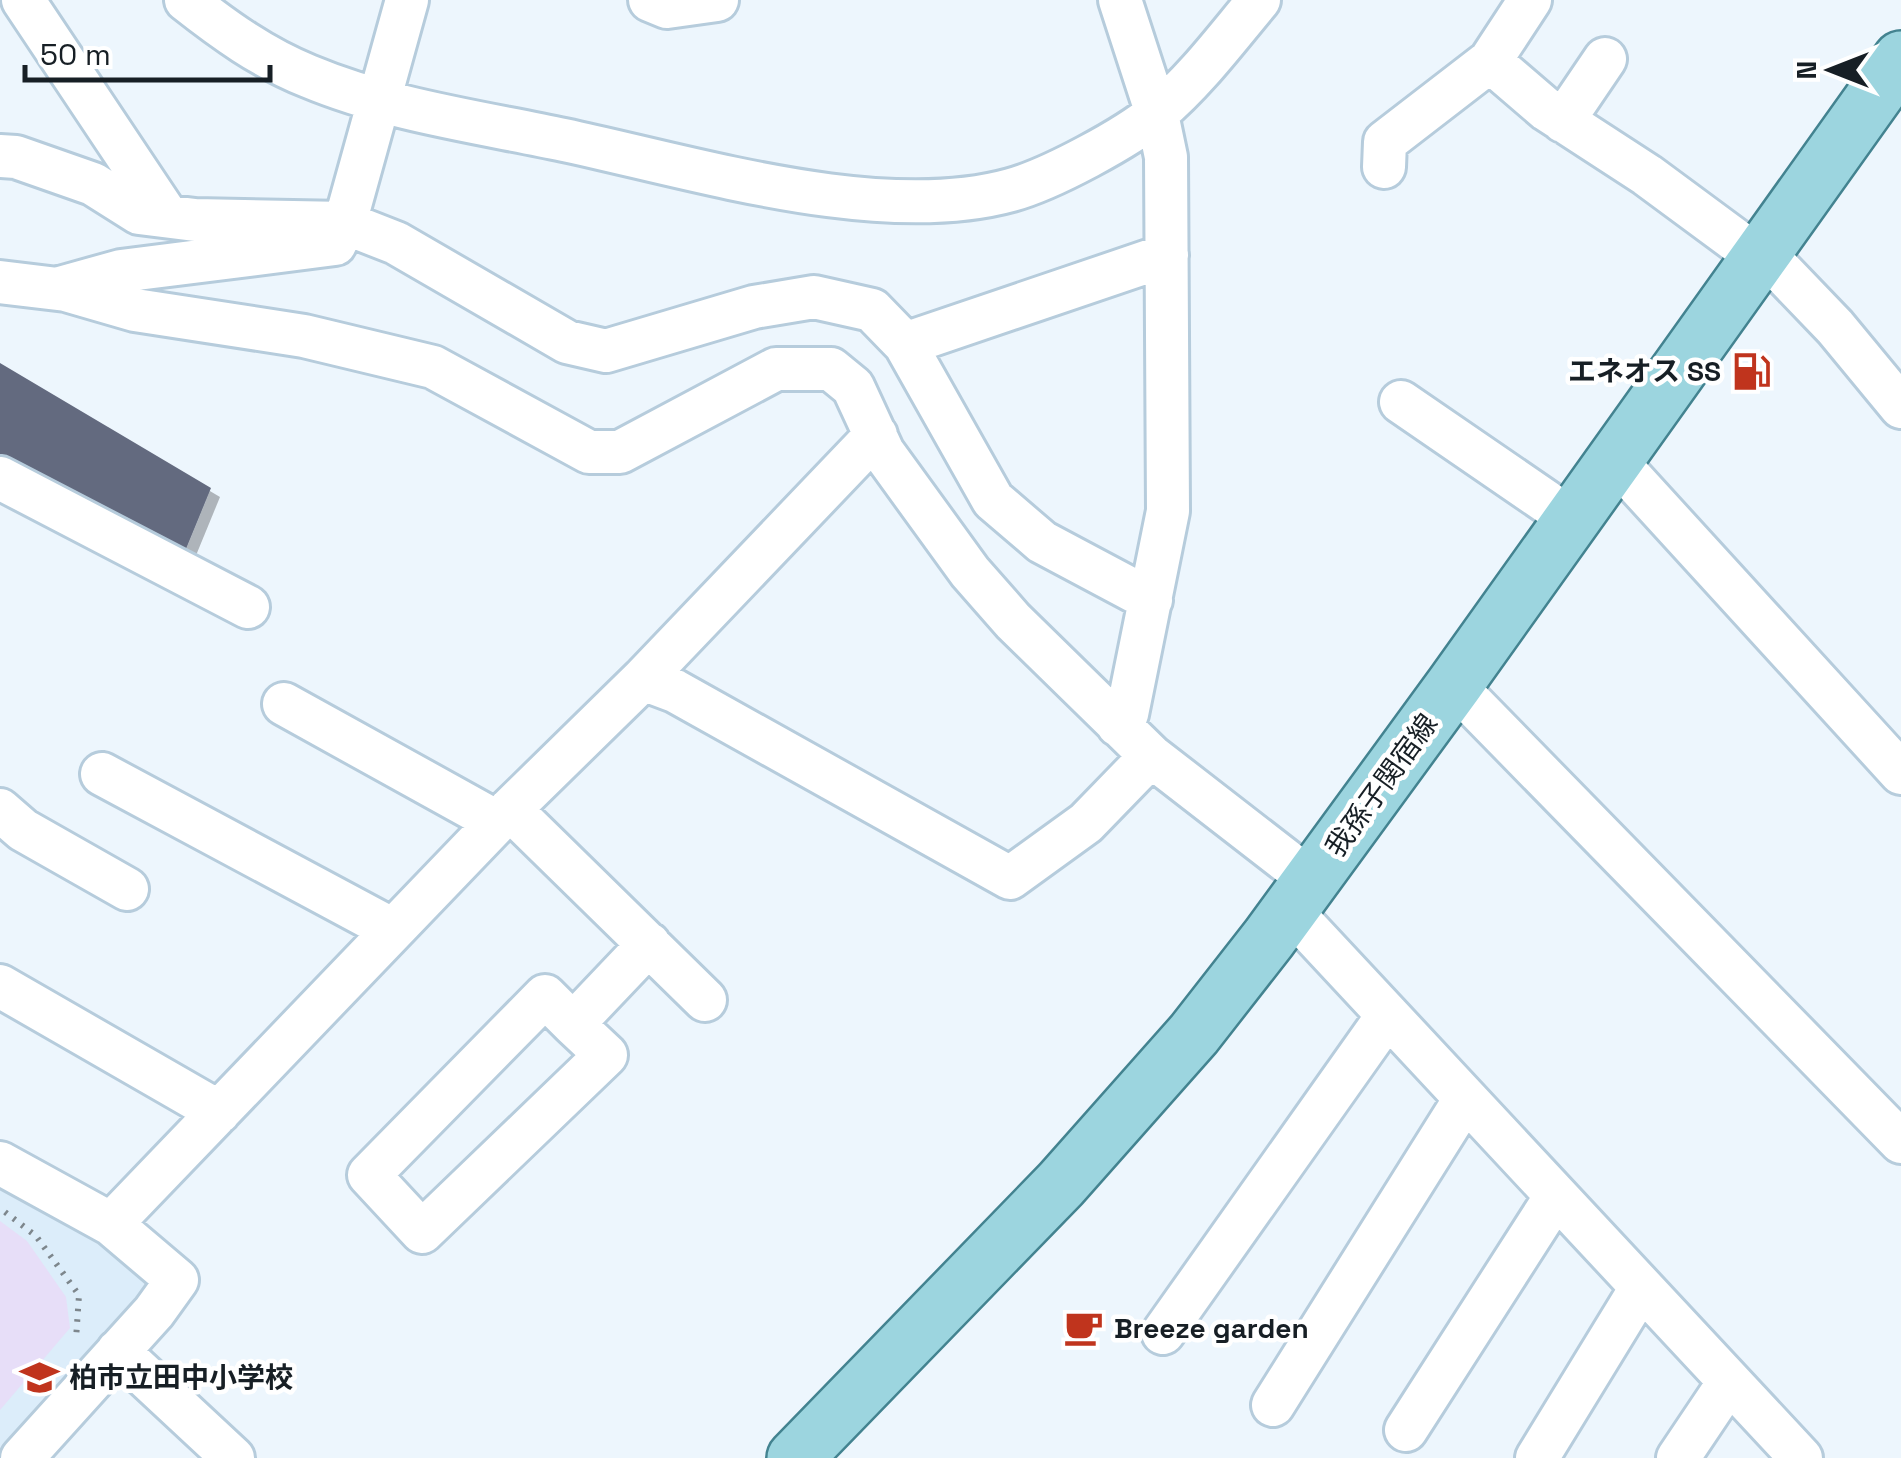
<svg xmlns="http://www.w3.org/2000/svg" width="1901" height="1458" font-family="'Space Grotesk','Noto Sans JP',sans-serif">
<defs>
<filter id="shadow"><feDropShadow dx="9" dy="9" stdDeviation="0" flood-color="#0004"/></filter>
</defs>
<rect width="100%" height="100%" fill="#edf6fd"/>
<!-- built -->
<path fill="#dcedfa" d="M0,1180L97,1232L149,1276V1297L7,1458H0Z"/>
<!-- green -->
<path fill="#e7def8" d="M0,1221L27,1241L66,1297L70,1328L0,1410Z"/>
<!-- building -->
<path fill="#646b7f" filter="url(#shadow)" d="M0,363L211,488L181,561L0,463Z"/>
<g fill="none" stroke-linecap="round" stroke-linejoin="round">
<defs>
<path id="minor" d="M23,0L167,216
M186,0C224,30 263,58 308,76C389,110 479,122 564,140C695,168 881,226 1011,190C1051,179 1127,138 1158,112C1196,80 1227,38 1259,0
M650,0L667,7L717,0
M1490,61L1547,110L1647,175L1758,257
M1563,121L1605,59
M0,156L16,157L93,184L139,213L195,220L345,223L396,243L567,342L606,351L754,307L814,297L872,310L905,344L993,500L1042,542L1151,600
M1384,167L1385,142L1490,61L1530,0
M1762,251L1835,327L1901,407
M0,282L66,290L135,310L304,336L433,367L589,452H620L776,369H831L853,387L883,452L970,572L1013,621L1151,756L1311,880
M60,288L121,271L335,244L345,223L407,0
M905,344L1167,255
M1401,402L1573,520
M1615,460L1901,773
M0,478L248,607
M643,679L876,435
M1454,685L1901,1142
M284,704L497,822
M1118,725L1127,714L1168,511L1166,157L1157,114L1120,0
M102,774L393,930
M510,809L705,1000
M0,810L23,830L127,889
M1290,910L1801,1458
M0,986L219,1112
M573,1024L545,996L369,1175L422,1232L606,1055L573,1024L649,944
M0,1163L111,1224L177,1280L154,1312L22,1458
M111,1224L497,822L643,679L675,691L1010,878L1086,823L1151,756
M1163,1333L1388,1015
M118,1351L233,1458
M1273,1405L1465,1099
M1406,1430L1556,1196
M1537,1458L1641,1288
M1678,1458L1729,1382"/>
<path id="major" d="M795,1458L1061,1184L1194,1034L1269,938L1454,685L1901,59"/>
</defs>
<!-- minor casing -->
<use href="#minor" stroke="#b6ccdc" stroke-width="48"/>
<!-- major casing -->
<use href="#major" stroke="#438390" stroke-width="60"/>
<!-- path -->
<path stroke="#7d868c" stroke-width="6" stroke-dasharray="2.5 8" stroke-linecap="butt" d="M5,1212L36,1236L79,1295L76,1339"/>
<!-- minor -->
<use href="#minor" stroke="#fff" stroke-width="42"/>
<!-- major -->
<use href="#major" stroke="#9cd5df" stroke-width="55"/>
</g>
<!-- icons -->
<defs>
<symbol id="fuel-bare" viewBox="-9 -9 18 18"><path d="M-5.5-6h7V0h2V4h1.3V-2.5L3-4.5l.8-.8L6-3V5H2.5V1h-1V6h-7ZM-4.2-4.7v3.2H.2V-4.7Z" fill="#c0341d" stroke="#fff" stroke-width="2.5" paint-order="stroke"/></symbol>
<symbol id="cafe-bare" viewBox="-9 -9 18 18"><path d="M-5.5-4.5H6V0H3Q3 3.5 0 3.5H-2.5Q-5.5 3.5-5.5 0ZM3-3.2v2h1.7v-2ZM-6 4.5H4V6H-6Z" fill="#c0341d" stroke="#fff" stroke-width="2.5" paint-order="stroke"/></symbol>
<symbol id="school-bare" viewBox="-9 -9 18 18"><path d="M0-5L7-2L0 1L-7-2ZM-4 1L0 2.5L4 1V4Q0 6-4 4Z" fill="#c0341d" stroke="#fff" stroke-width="2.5" paint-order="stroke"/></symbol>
</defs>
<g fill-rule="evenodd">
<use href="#fuel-bare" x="1724" y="344" width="55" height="55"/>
<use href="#cafe-bare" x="1056" y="1300" width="55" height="55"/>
<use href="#school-bare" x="12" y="1350" width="55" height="55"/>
</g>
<g text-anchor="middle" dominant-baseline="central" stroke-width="9" stroke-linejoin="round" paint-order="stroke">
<!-- poi labels -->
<g font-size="28" font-weight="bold" fill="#171f25" stroke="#fff" text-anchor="start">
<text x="1721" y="371" text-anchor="end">エネオス SS</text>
<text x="1114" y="1328">Breeze garden</text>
<text x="69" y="1377">柏市立田中小学校</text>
</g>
<!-- street labels -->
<g font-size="28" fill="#171f25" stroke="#fff">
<text transform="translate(1381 785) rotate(-54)">我孫子関宿線</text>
</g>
</g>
<!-- north arrow -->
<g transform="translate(1831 70) rotate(270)" stroke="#ffffff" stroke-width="8" paint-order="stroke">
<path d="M0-8L18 38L0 25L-18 38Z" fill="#171f25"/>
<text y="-15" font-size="28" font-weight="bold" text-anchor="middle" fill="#171f25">N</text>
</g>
<!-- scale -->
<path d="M25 65v15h245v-15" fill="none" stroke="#171f25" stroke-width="5"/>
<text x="40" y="65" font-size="30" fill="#171f25" stroke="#ffffff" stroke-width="8" paint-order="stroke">50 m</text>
</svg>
